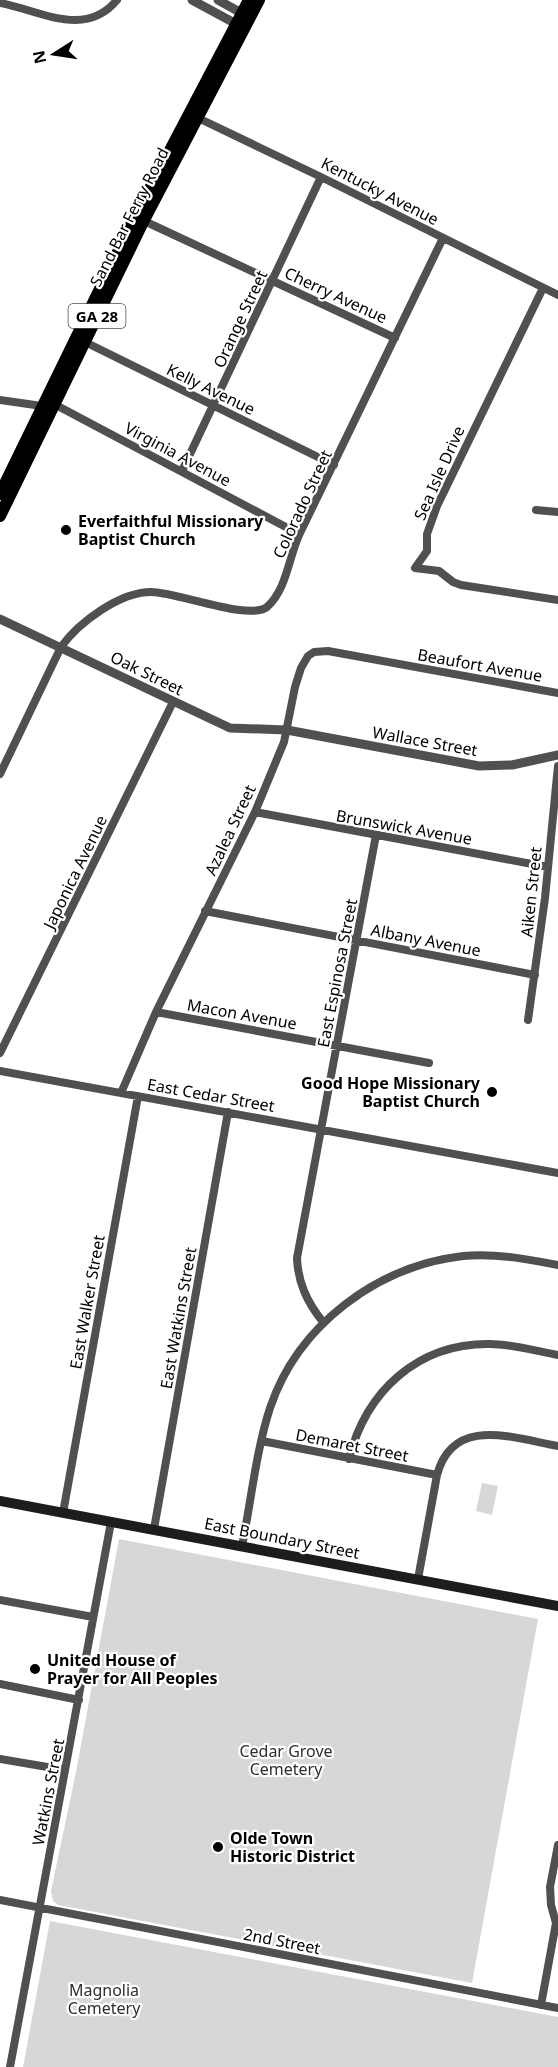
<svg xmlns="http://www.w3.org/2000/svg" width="558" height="2067" font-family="'Noto Sans',sans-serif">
<rect width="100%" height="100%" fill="#fff"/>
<!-- green -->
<path fill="#d7d7d7" d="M482,1483L498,1486L492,1515L476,1511Z
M119,1539L538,1619L472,1983L58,1905L53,1901L51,1891L76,1772Z
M50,1921L558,2017V2067H23Z"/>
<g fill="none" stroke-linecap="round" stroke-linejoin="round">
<!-- minor -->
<path stroke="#505050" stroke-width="8" d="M0,3C39,10 85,39 117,0
M196,117L321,177L558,295
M142,220L395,338
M543,288L437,506L427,534V551L415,568L439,571L453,582L461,585L558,600
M83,341L334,465
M0,400L42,406L54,404L299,534
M182,471L321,177
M536,510L558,512
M0,774L61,647C79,622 120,592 151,592C177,592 249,621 267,607C287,590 289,555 300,533C348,435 395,336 443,238
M255,812L548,867
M205,911L535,975
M156,1012L429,1063
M528,1020L545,898L558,766
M0,1053L173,702
M0,1071L558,1173
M121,1093L156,1012L255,812L284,742L295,687L301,668L308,656L314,652L328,651L558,693
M323,1322C307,1302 298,1283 297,1258L376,835
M262,1441L437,1475
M349,1459C366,1391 418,1343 490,1344C512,1344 536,1351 558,1355
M63,1513L138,1096
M154,1529L228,1112
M242,1546C251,1502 256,1451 270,1408C298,1325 377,1266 463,1256C495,1253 527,1259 558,1265
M418,1579L437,1475C453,1415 513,1438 558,1446
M0,1600L93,1617
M0,1684L79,1700
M0,1759L65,1770
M0,1900L558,2008
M541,2005L556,1923L551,1905L550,1887L558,1845
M10,2067L111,1522"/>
<!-- tertiary -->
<path stroke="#505050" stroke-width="9" d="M192,0L240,26
M218,0L245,15
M0,619L230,728L287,730L479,766L512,765L558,755"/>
<!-- secondary -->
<path stroke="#1d1d1d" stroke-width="10" d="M0,1501L558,1606"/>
<!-- primary -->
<path stroke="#000" stroke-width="12" d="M0,494L135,217L249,0
M0,516L144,220L259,0"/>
</g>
<!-- markers -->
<g fill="#000" stroke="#fff" stroke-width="2">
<circle cx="66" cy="530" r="6"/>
<circle cx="492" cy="1092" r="6"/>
<circle cx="35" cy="1669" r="6"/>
<circle cx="218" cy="1847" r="6"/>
</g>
<g text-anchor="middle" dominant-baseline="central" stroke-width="4.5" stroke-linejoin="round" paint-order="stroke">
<!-- shield labels -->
<rect fill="#fff" stroke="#4c4c4c" stroke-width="1.5" x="68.5" y="304" width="57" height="24" rx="4.5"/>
<g font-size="15" font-weight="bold" fill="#000">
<text x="97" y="316">GA 28</text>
</g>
<!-- street labels -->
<g font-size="16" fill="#000" stroke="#fff">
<text transform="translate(380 191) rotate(27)">Kentucky Avenue</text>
<text transform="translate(129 217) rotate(-63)">Sand Bar Ferry Road</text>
<text transform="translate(336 295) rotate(25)">Cherry Avenue</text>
<text transform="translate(240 319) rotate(-65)">Orange Street</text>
<text transform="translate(211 389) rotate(26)">Kelly Avenue</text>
<text transform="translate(178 454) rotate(28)">Virginia Avenue</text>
<text transform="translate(439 473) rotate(-66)">Sea Isle Drive</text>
<text transform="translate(302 504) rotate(-65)">Colorado Street</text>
<text transform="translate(480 665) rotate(10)">Beaufort Avenue</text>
<text transform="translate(147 673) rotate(26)">Oak Street</text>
<text transform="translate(425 741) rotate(10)">Wallace Street</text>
<text transform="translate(404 827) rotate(10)">Brunswick Avenue</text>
<text transform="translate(230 830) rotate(-65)">Azalea Street</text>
<text transform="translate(75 872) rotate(-64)">Japonica Avenue</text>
<text transform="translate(531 892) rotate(-84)">Aiken Street</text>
<text transform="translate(426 940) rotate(11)">Albany Avenue</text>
<text transform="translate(337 973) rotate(-79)">East Espinosa Street</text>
<text transform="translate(242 1014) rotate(10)">Macon Avenue</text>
<text transform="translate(211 1095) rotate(10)">East Cedar Street</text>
<text transform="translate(87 1302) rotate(-80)">East Walker Street</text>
<text transform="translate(178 1318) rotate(-80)">East Watkins Street</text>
<text transform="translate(352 1445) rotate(11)">Demaret Street</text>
<text transform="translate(282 1538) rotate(11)">East Boundary Street</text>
<text transform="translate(48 1792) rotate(-79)">Watkins Street</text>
<text transform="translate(282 1941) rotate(11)">2nd Street</text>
</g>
<!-- poi labels -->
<g font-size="16" font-weight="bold" fill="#000" stroke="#fff" text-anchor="start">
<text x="78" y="521">Everfaithful Missionary<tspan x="78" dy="18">Baptist Church</tspan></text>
<text x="480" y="1083" text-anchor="end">Good Hope Missionary<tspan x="480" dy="18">Baptist Church</tspan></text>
<text x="47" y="1660">United House of<tspan x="47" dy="18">Prayer for All Peoples</tspan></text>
<text x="230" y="1838">Olde Town<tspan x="230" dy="18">Historic District</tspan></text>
</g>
<!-- park labels -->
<g font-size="16" fill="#2e2e2e" stroke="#fff">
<text x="286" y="1751">Cedar Grove<tspan x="286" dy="18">Cemetery</tspan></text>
<text x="104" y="1990">Magnolia<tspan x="104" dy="18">Cemetery</tspan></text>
</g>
</g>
<!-- north arrow -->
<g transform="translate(54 54) rotate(258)" stroke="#ffffff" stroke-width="4.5" paint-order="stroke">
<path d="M0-4.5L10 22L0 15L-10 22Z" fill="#000000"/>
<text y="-9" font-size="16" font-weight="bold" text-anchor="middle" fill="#000000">N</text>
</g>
</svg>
